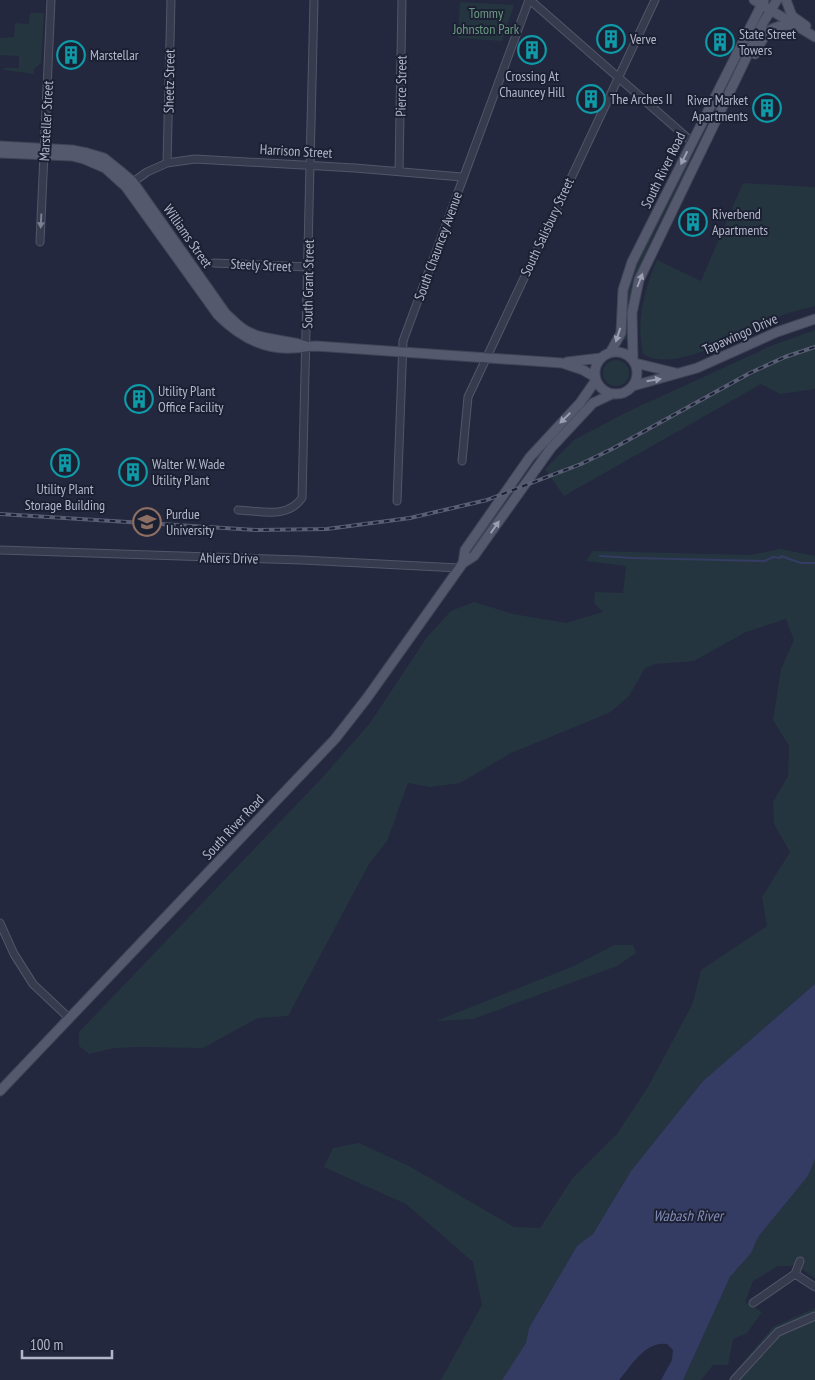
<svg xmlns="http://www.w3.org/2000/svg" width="815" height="1380" font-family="'PT Sans Narrow',sans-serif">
<rect width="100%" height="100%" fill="#23283e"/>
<!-- green -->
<path fill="#25353f" d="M460,2L514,5L502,41L458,38Z
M30,13H44L41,63L34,69V74L4,70V68H19V56L0,55V38L14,37L15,23L29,24Z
M689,157L692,160C662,221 628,270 628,340H624L625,308L633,271Z
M743,183L815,187V306C803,309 789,312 778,317C744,330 677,375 643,354C636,321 644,290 657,260L701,281Z
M815,330V389L780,394L761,384L564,496L545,469L574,440L627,412L773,345Z
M603 373a13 13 0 1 1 26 0a13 13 0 1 1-26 0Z
M780,549L815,556V984L703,1081L631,1171L593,1234L577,1246L529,1328L526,1343L502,1380H441L482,1305L473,1262L406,1204L324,1167L333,1148L359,1143L409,1166L514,1227L540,1228L572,1179L617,1134L648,1087L693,1003L701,970L767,926L762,897L790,852L774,824L773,802L788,776L789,746L773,720L781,669L794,640L786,619L746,632L694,661L656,664L645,668L629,696L609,713L511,753L460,783L430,787L408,783L387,841L369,864L288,1016L258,1018L203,1048L139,1047L114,1048L89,1054L79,1046V1032L322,778L370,723L427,637L451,611L474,602L513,614L566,623L603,612L594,603L595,592L623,593L626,566L586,561L593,551L751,555Z
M614,945H633L636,953L617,966L473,1019L436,1021L574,966Z
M815,1159V1278L797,1266H778L753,1281L745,1302L762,1312L747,1333L733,1339L728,1365H713L701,1380H683L730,1277L750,1254L758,1237L808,1176Z
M815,1308V1380H728L773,1327Z"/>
<!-- water -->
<path fill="#353c63" d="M815,984V1159L808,1176L758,1237L751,1253L730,1277L683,1380H661L672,1360L673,1350L667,1344C645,1341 632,1365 619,1380H502L526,1343L529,1328L577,1246L593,1234L631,1171L703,1081Z"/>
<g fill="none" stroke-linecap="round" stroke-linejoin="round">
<!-- stream -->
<path stroke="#353c63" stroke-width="2" d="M600,556L633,558L765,561L773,557L780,558L781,556L801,563H815"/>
<defs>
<path id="minor" d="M530,0L692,142
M167,163L171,0
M399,171L402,0
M133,182L147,172L167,163L195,159L355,168L462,177
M40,242L51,0
M214,263L308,267
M462,461L468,397L655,0
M397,501L403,341L529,0
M238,510C262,511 287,519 302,498L314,0
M0,550L302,560L459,568
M0,923L14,954L33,984L69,1018
M795,1274L815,1287
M753,1303L795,1274L800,1261
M734,1380L778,1332L815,1316"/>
<path id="major" d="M754,0L815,37
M786,0L792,16L806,26
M755,54C766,33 767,25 793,25
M0,146L72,150L87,153L104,158L119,170L133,182L226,314C232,319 238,326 245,330C263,341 286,339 306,346
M0,153L72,156L84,159L105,168L126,187L218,315C238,335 263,350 292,348C301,348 308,346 316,346L562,363L583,370L595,377
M595 373a21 21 0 1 1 42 0a21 21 0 1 1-42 0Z
M610,353L621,333L623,290L632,262L764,0
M633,360L632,313L639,280L763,23L777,0
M567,362L601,358
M635,363L676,373
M633,386L697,368L777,332L815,319
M463,563L465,550L530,457L580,403L596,380
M0,1091L335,739L367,698L463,563L474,556L551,448L593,403L612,394"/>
</defs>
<!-- minor casing -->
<use href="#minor" stroke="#525669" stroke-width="9"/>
<!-- major casing -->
<use href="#major" stroke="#404457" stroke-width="11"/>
<!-- minor -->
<use href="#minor" stroke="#373b4e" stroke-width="7"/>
<!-- major -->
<use href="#major" stroke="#55596e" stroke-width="9"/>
<defs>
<path id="rail" d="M0,514L256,530L327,529L410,518L487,500L581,464L612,449L750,373L785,357L815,347"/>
</defs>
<!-- rail casing -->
<use href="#rail" stroke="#595e75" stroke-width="4"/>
<!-- rail -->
<use href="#rail" stroke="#1c2033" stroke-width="2" stroke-dasharray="5.5" stroke-linecap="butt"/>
</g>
<!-- one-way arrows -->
<defs><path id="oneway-solid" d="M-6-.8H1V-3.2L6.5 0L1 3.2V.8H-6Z" transform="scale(1.25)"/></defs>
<g fill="#9c9fb2">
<use href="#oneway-solid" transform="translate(684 158) rotate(116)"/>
<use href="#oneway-solid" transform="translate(640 280) rotate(-69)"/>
<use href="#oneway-solid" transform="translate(618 335) rotate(108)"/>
<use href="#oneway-solid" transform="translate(654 380) rotate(-9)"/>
<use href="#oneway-solid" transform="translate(565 418) rotate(135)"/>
<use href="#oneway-solid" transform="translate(495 527) rotate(-55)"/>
</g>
<use fill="#7b7f92" href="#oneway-solid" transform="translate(41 221) rotate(93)"/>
<!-- icons -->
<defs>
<symbol id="building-ring" viewBox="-11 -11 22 22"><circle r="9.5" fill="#1c2033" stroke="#0f9aa8" stroke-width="1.5"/><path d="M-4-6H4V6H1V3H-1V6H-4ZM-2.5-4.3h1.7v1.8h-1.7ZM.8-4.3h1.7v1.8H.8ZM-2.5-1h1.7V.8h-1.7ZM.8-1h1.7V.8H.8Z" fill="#0f9aa8"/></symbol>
<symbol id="university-ring" viewBox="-11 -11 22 22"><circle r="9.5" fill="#1c2033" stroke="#8d6e63" stroke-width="1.5"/><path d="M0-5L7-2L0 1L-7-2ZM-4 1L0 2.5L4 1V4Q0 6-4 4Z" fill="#8d6e63"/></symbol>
</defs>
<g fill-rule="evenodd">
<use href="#building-ring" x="595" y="23" width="32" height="32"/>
<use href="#building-ring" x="704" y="26" width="32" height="32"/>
<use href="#building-ring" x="516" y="34" width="32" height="32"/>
<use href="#building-ring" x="55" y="39" width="32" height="32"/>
<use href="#building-ring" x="575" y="83" width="32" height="32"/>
<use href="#building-ring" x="751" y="92" width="32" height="32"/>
<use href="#building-ring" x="677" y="206" width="32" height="32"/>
<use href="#building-ring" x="123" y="383" width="32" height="32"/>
<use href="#building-ring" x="49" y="447" width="32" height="32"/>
<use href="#building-ring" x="117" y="456" width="32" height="32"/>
<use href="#university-ring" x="131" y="506" width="32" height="32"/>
</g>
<g text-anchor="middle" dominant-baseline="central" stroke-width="4" stroke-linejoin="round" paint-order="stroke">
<!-- park labels -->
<g font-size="14" fill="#6a9a81" stroke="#1c2033">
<text x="486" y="13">Tommy<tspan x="486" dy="16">Johnston Park</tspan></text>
</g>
<!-- poi labels -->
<g font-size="14" fill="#b3b6c9" stroke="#1c2033" text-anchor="start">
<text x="739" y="34">State Street<tspan x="739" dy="16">Towers</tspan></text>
<text x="630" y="39">Verve</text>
<text x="90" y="55">Marstellar</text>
<text x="532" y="76" text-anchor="middle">Crossing At<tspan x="532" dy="16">Chauncey Hill</tspan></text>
<text x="610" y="99">The Arches II</text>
<text x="748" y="100" text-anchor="end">River Market<tspan x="748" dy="16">Apartments</tspan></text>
<text x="712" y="214">Riverbend<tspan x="712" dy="16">Apartments</tspan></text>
<text x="158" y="391">Utility Plant<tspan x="158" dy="16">Office Facility</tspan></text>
<text x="152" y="464">Walter W. Wade<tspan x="152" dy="16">Utility Plant</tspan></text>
<text x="65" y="489" text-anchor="middle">Utility Plant<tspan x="65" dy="16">Storage Building</tspan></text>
<text x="166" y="514">Purdue<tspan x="166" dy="16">University</tspan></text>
</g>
<!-- street labels -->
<g font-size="14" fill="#b3b6c9" stroke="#1c2033">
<text transform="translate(169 81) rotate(-89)">Sheetz Street</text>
<text transform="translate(401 86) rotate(-89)">Pierce Street</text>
<text transform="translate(46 121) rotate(-87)">Marsteller Street</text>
<text transform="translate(296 151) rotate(3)">Harrison Street</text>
<text transform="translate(663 170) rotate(-64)">South River Road</text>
<text transform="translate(547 227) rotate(-65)">South Salisbury Street</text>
<text transform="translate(188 236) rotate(55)">Williams Street</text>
<text transform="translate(438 246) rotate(-70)">South Chauncey Avenue</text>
<text transform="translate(261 265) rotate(3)">Steely Street</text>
<text transform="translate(308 284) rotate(-89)">South Grant Street</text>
<text transform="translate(740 334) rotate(-24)">Tapawingo Drive</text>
<text transform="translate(229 558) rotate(1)">Ahlers Drive</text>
<text transform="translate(233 827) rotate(-47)">South River Road</text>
</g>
<!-- water labels -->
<g font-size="15" font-style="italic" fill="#828bb5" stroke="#1c2033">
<text x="688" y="1215">Wabash River</text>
</g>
</g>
<!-- scale -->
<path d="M22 1350v8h90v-8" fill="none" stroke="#b3b6c9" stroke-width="2.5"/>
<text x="30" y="1350" font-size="15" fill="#b3b6c9" stroke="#1c2033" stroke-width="4" paint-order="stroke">100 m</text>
</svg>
